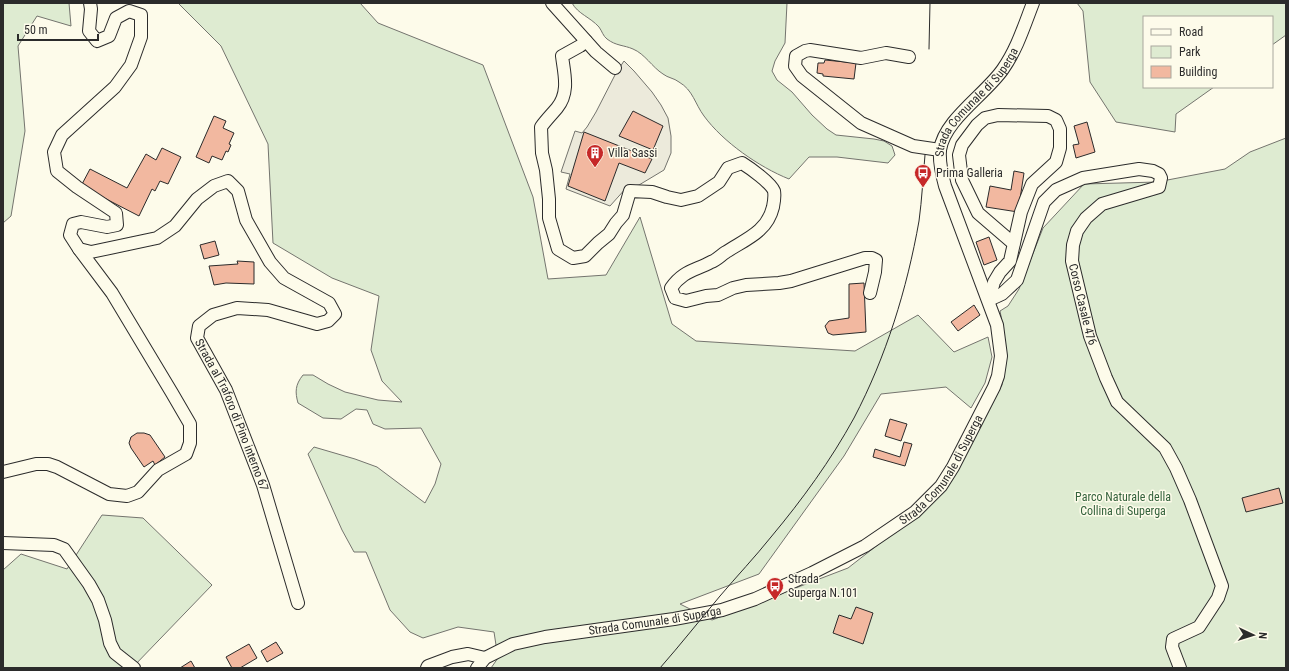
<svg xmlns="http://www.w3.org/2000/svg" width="1289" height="671" font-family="'Roboto Condensed',sans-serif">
<rect width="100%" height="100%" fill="#fdfbea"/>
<!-- green -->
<path fill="#deebd1" stroke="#74746e" d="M3,3H69L71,26L37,16L18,46L25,131L11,216L3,223Z
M178,3H360L378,23L483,65L533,197L548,279L606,275L640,217L672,324L696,341L855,351L918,315L954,352L988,337L992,357L985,383L971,408L946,387L881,394L844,456L759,574L680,604L712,620L848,568L911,519L940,491L1002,385L1001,316L1000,311L1008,306L1019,289L1043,228L1084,184L1157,182L1225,169L1250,152L1286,138V668H491L498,658L494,632L458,627L423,638L410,632L390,610L366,552H354L342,530L308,454L314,447L355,459L377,467L425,503L435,484L441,464L421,428L385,429L373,424L367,410L356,409L341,419L323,418L298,403C295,392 295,385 303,375H313L328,384L345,392L378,400L402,402L382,381L371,350L379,296L332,278L273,243L268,144L221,46Z
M572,3H787L785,43L775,61L772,71L777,80L792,92L812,115L827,129L836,135L874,139L884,141L892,146L895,155L888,163L837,157H809L789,179C759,167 723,142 704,116C695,104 693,90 679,82C674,78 668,78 663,74C652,67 645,54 633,49C624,45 616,46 607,39C603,36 602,31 599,27C590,17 578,14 572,3Z
M1077,3H1286V35L1272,45V17H1144V87H1214L1176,114L1175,132L1116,122L1090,82L1083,11Z
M102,515L143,518L212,585L132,668H3V570L21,554L67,569Z"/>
<!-- parking -->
<path fill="#eceadb" stroke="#74746e" d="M624,61L634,71L652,92L661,105L668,118L671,136V153L664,170L639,185L627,187L610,206L566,189L570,174L561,172L575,131L582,133L587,127L596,112L616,73Z"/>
<!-- building -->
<path fill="#f2b8a0" stroke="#2b2b2b" d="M825,60L856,63L854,79L823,76V74L817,73L818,63H824Z
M633,111L663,126L653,150L619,136Z
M214,116L226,121L223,128L234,133L229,144L231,145L228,152L226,151L222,160L212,156L209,163L196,157Z
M1087,122L1095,152L1076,158L1073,145L1079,144L1074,126Z
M584,132L652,159L645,173L619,163L605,201L568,186Z
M162,148L181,157L168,184L160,181L155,191L152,189L139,216L81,186L90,169L127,188L146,154L156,160Z
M1014,171L1024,173L1018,212L986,207L990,186L1011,190Z
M989,237L997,260L984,265L976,242Z
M215,241L219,255L204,259L200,245Z
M237,261L254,262V284L226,283L214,285L209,266L238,264Z
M864,283L866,332L833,335L828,333L825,326L829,321L849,318V284Z
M974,305L980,315L958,331L951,322Z
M890,419L907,424L901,441L885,436Z
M137,433H144L150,435L165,457L155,465L153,461L144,467L131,448L129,443L131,437Z
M904,442L912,444L905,466L873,457L875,449L900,457Z
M1279,488L1283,503L1246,512L1242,498Z
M856,607L873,613L863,644L833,633L839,615L851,619Z
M276,642L283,653L267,662L261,651Z
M249,644L257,658L240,668H232L226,657Z
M191,661L195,668H180Z"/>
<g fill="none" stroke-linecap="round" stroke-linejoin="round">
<defs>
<g id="minor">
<path id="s1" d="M90,3L91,9L89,31L97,41L109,36L116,18L129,11L141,15V37L131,65L115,87L62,135L54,152L57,171L77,187L116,213L117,225L107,227L81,222L73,224L70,235L79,249L91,252L157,238L175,226L197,199L214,186L228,181L238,191L246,220L270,262L284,278L329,303L335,314L328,321L317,324L268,310L237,308L213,315L199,326L197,338L226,390L263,485L298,603"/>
<path d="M552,3L596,52L615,68"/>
<path d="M586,41L580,46L562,56C564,73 570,92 557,108C552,114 546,120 541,127L542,153L546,170L549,199V218L558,249L573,258L585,256L598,243L609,234L616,223L623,215L630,191L652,192L667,197L681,200L698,196L719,182L728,168L742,163C750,168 771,183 774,191C775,196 774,202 773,207C767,232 746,239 726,252C721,255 717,260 711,262C694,271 683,271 671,288L675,298L686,301L706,296L718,295L733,288L746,285L779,283L791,281L865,258H872L876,260L875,272L870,293"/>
<path d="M909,57L886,53L861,58L810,50L805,51L796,56L795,66L802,76L861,123L913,146L940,150"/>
<path id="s2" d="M989,300L1002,294L1017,280L1044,202L1056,190L1083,178L1139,169L1153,171L1159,174L1161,178L1159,187L1102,204L1086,218L1077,231L1073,245L1072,261L1090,336L1106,378L1117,402L1165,448L1176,468L1190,500L1222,586L1218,598L1199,627L1173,639L1172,647L1180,668"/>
<path d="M989,300L994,282L1000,272L1010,261L1021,212L1032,184L1056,162L1060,148V129L1056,120L1048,116L998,115L985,118L977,125L962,145L959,155L962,180L978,213L1014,244"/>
<path d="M3,472L36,464H48L57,467L109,494L127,496L138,492L158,470L186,454L190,443V424L172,393L112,293L79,249"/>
<path d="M3,543L54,545L64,549L89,584L98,600L105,620L110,643L115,653L134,668"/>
<path d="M427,668L428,666L452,657L468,654L485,658"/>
<path id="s3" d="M477,668L485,658L513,644L545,637L674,619L722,610L755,599L812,573L865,546L915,512L941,486L953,467L994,387L998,376L1001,356L997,325L945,186C942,175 939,162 940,150C944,120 986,94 1003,69C1017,49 1024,26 1033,3"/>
</g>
</defs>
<!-- minor casing -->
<use href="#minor" stroke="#2b2b2b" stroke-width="14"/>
<!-- minor -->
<use href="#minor" stroke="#fdfbea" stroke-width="12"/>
<!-- tram -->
<path stroke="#2b2b2b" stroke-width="1" d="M929,49L930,3
M660,668C681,644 700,620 720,596C737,576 755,557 771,537C802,500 831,460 854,418C886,357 907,289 919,221C922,199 923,177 925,155"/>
</g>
<!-- icons -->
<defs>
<symbol id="building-pin" viewBox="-11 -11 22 30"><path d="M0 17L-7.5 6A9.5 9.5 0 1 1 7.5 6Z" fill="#c62828" stroke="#fdfbea"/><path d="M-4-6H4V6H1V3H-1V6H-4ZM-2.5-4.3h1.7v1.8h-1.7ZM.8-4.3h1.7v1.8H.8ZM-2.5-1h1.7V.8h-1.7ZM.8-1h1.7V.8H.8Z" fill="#fff"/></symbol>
<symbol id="bus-pin" viewBox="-11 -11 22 30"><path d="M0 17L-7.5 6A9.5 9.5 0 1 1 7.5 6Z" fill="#c62828" stroke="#fdfbea"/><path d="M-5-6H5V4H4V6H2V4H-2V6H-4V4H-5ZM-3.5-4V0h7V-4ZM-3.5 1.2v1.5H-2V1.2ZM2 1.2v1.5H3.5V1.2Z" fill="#fff"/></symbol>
</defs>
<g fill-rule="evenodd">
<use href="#building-pin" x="585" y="143" width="20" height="27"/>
<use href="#bus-pin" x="913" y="163" width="20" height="27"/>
<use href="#bus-pin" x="765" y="576" width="20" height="27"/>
</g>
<g text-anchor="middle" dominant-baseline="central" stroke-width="3" stroke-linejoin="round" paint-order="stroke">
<!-- street labels -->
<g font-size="12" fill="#2b2b2b" stroke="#fdfbea">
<text stroke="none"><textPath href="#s3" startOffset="931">Strada Comunale di Superga</textPath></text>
<text stroke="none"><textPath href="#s2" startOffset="427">Corso Casale 476</textPath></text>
<text stroke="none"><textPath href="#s1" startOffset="1040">Strada al Traforo di Pino interno 67</textPath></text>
<text stroke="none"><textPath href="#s3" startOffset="523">Strada Comunale di Superga</textPath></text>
<text stroke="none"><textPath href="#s3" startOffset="188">Strada Comunale di Superga</textPath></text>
</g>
<!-- poi labels -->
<g font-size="12" fill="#2b2b2b" stroke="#fdfbea" text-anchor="start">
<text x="608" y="153">Villa Sassi</text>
<text x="936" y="173">Prima Galleria</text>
<text x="788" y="579">Strada<tspan x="788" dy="14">Superga N.101</tspan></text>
</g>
<!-- park labels -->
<g font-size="12" fill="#34623c" stroke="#fdfbea">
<text x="1123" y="497">Parco Naturale della<tspan x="1123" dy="14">Collina di Superga</tspan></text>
</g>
</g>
<!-- border -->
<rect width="1289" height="671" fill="none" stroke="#2b2b2b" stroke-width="8"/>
<!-- legend -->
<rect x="1143" y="16" width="130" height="72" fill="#fdfbea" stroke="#a9a89e"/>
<rect x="1151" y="29" width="20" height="6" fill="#fdfbea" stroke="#a9a89e"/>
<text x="1179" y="36" font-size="12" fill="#2b2b2b">Road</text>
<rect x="1151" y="46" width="20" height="12" fill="#deebd1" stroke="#a9a89e"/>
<text x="1179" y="56" font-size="12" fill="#2b2b2b">Park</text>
<rect x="1151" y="66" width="20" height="12" fill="#f2b8a0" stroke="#a9a89e"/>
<text x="1179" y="76" font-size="12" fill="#2b2b2b">Building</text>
<!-- north arrow -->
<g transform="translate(1253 635) rotate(94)" stroke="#fdfbea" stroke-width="3" paint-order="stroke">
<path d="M0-3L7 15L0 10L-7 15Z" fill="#2b2b2b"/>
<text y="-6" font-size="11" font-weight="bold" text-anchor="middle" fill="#2b2b2b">N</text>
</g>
<!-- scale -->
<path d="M18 34v6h80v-6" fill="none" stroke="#2b2b2b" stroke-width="2"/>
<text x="24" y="34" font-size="12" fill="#2b2b2b" stroke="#fdfbea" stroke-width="3" paint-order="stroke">50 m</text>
</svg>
